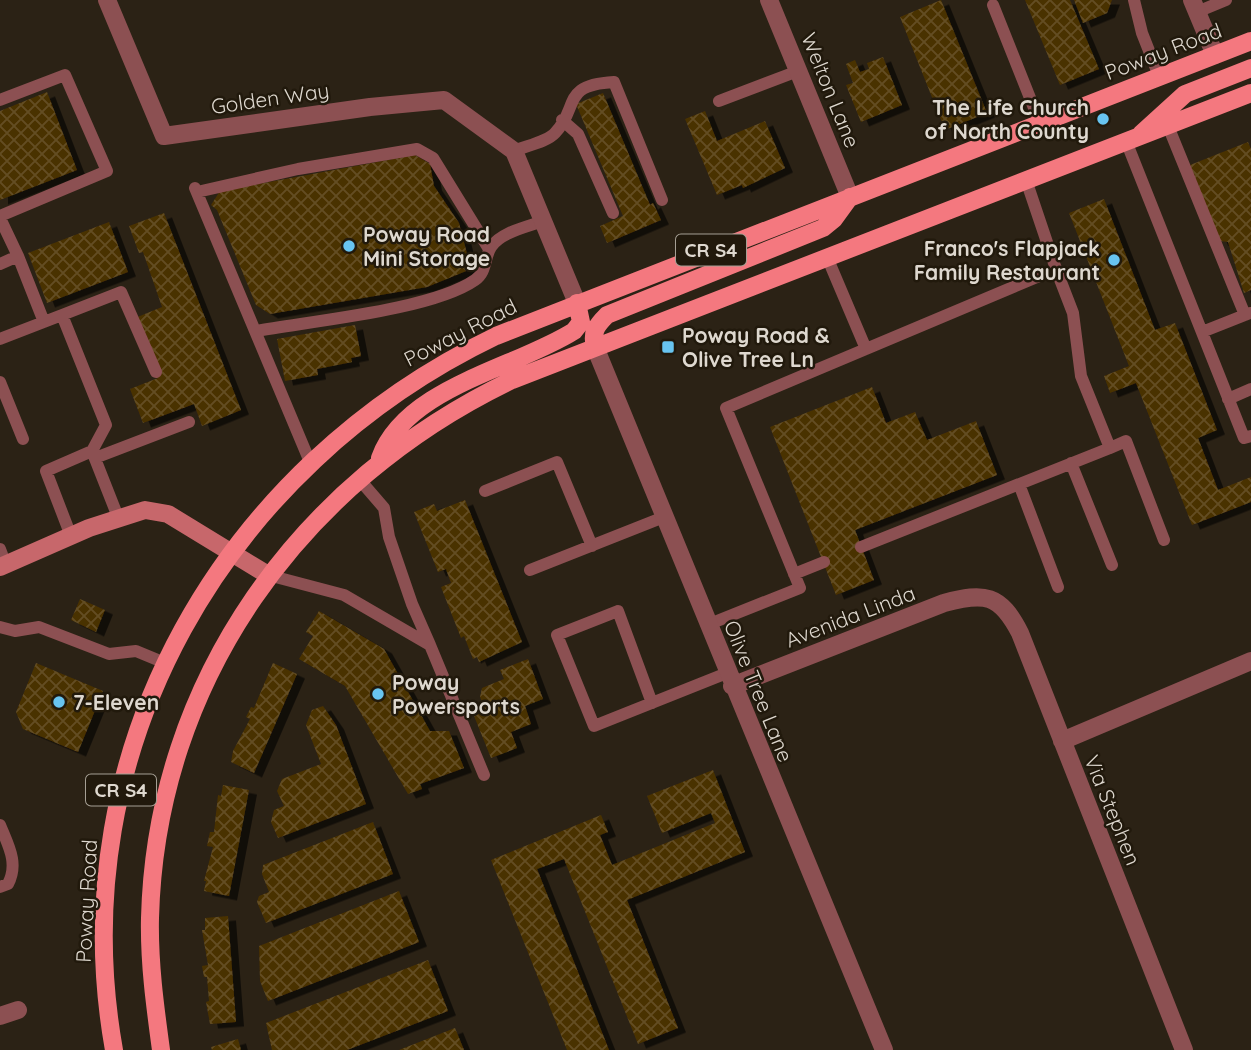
<svg xmlns="http://www.w3.org/2000/svg" width="1251" height="1050" font-family="Quicksand,sans-serif">
<defs>
<pattern id="building-cross-hatch" width="8" height="8" patternUnits="userSpaceOnUse" patternTransform="scale(1.75)"><rect width="8" height="8" fill="#4a3100"/><path d="M0 0l8 8M0 8l8-8" fill="none" stroke="#644e24"/></pattern>
<filter id="shadow"><feDropShadow dx="8" dy="4.5" stdDeviation="0" flood-color="#0009"/></filter>
</defs>
<rect width="100%" height="100%" fill="#2b2215"/>
<!-- building -->
<path fill="url(#building-cross-hatch)" filter="url(#shadow)" d="M941,0L987,113L945,130L900,17Z
M1025,0H1070L1099,69L1060,85Z
M1074,0H1112L1107,13L1083,23Z
M883,57L902,105L861,122L846,85L853,83L846,64L855,60L860,72L869,69L867,63Z
M47,92L77,170L0,200V111Z
M603,93L650,205L653,203L661,220L607,243L600,226L623,216L576,104Z
M705,111L717,141L765,121L785,168L743,188L742,185L717,195L685,119Z
M1248,142L1251,149V290L1244,293L1228,242L1220,241L1190,165Z
M415,155L430,164L434,186L459,223L471,269L427,287L270,314L256,305L217,210L211,205L220,191Z
M1104,199L1155,330L1175,323L1217,430L1198,438L1218,490L1251,477V502L1192,525L1136,383L1110,393L1104,376L1129,366L1069,213Z
M164,213L241,410L202,426L194,404L143,423L130,389L158,378L135,318L162,307L143,252L139,253L129,226Z
M109,222L128,272L47,303L28,253Z
M355,325L361,356L351,358L352,362L317,369L318,375L285,381L277,339Z
M872,387L886,423L915,412L927,440L976,421L997,475L855,530L874,580L836,595L770,427Z
M465,500L522,642L479,662L477,657L473,659L464,636L461,638L441,587L451,583L446,569L438,572L414,512L434,504L437,511Z
M80,599L105,610L96,632L71,620Z
M319,611L384,649L430,731H449L464,768L420,784L422,789L408,794L345,686L299,659L313,636L306,632Z
M528,659L543,699L525,706L531,724L511,732L517,748L491,758L474,716L486,711L480,697L482,688L504,679L500,670Z
M36,663L103,691L78,752L23,729L16,712Z
M273,663L297,674L254,773L231,762L233,751L250,719L246,717L251,707L254,708Z
M323,706L336,725L366,804L278,838L271,822L274,810L284,806L277,791L282,779L321,764L306,725L312,710Z
M713,770L745,852L627,900L678,1028L638,1044L564,859L537,869L609,1050H567L491,860L601,815L608,832L600,835L612,865L715,823L711,813L662,833L647,796Z
M223,785L249,790L229,896L204,891L206,881H204L213,847L207,846L210,832H214L218,795L221,796Z
M373,822L393,874L266,923L257,902L259,896L269,892L262,874L263,865Z
M399,891L419,942L268,1001L260,981L259,946Z
M228,916L236,1022L210,1024L206,1002L209,1001L207,977H204L202,966L208,965L202,930H205V918Z
M428,960L448,1011L347,1050H272L266,1023Z
M455,1028L464,1050H399Z
M238,1039L241,1050H212L211,1047Z"/>
<g fill="none" stroke-linecap="round" stroke-linejoin="round">
<!-- lane -->
<path stroke="#8c5052" stroke-width="12" d="M1134,0L1142,33L1159,76
M993,5L1040,123
M1197,12L1226,0
M0,100L65,75L107,171L0,216
M719,101L798,71
M562,120L578,134L613,213
M1168,126L1245,315
M1126,141L1244,438L1251,436
M514,151C525,146 547,142 555,133C580,107 560,85 614,82L662,200
M1026,180L1056,269
M195,188L310,462
M197,192L298,169L417,149L433,158L489,249
M0,218L18,256
M827,257L866,349
M0,264L18,256L44,322
M62,315L121,292L156,372
M256,331C311,321 432,310 475,280C487,272 484,258 491,247C501,232 527,227 543,221
M1202,332L1250,313
M0,339L62,315L106,425L92,451
M0,382L23,439
M1228,399L1251,389
M1110,448L1126,441L1164,540
M95,458L189,422
M1071,463L1112,565
M359,479L384,508L389,537L412,604L430,645
M1019,484L1058,587
M485,491L557,462L592,546
M71,536L46,471L92,451L118,517
M0,549L6,565
M530,570L664,517
M794,574L824,562
M268,575L344,595L430,645L484,775
M707,625L800,588L726,408L1056,269L1073,313L1081,376L1110,448L861,547
M0,627L15,631L39,627L109,654L136,651L165,663
M652,703L618,611L557,635L594,726L727,673
M0,825C8,845 19,863 8,884L0,887"/>
<!-- street -->
<path stroke="#8c5052" stroke-width="18" d="M107,0L164,136L370,107L444,100L514,151L577,303
M769,0L850,197
M1192,0L1215,55
M595,347L884,1050
M732,686L944,603C985,592 1000,594 1020,633L1184,1050
M1062,741L1251,661
M0,1016L18,1010"/>
<!-- secondary -->
<path stroke="#c7676b" stroke-width="18" d="M0,567L89,528L145,510L168,514L268,575"/>
<!-- primary -->
<path stroke="#f4787f" stroke-width="18" d="M1141,134L1185,94L1251,68
M595,347C591,332 597,325 607,315L823,228L834,219L850,197
M380,458C406,387 516,368 574,331L581,322L577,303
M114,1050C60,749 225,466 496,336L1251,41
M161,1050C155,1006 149,962 150,918C156,680 301,481 512,380L1251,93"/>
</g>
<!-- markers -->
<g fill="#68c4f0" stroke="#21190c" stroke-width="2.5">
<circle cx="1103" cy="119" r="7"/>
<circle cx="349" cy="246" r="7"/>
<circle cx="1114" cy="260" r="7"/>
<rect x="661" y="340" width="14" height="14" rx="3.5"/>
<circle cx="378" cy="694" r="7"/>
<circle cx="59" cy="702" r="7"/>
</g>
<g text-anchor="middle" dominant-baseline="central" stroke-width="5" stroke-linejoin="round" paint-order="stroke">
<!-- shield labels -->
<g fill="#21190c" stroke="#a59f94" stroke-width="2">
<rect x="676" y="234.5" width="70" height="31" rx="5"/>
<rect x="86" y="774.5" width="70" height="31" rx="5"/>
</g>
<g font-size="19" font-weight="bold" fill="#ded8cf">
<text x="711" y="250">CR S4</text>
<text x="121" y="790">CR S4</text>
</g>
<!-- street labels -->
<g font-size="21" fill="#ded8cf" stroke="#21190c">
<text transform="translate(1163 51) rotate(-21)">Poway Road</text>
<text transform="translate(831 90) rotate(68)">Welton Lane</text>
<text transform="translate(270 98) rotate(-8)">Golden Way</text>
<text transform="translate(460 332) rotate(-27)">Poway Road</text>
<text transform="translate(850 616) rotate(-21)">Avenida Linda</text>
<text transform="translate(759 691) rotate(68)">Olive Tree Lane</text>
<text transform="translate(1113 810) rotate(68)">Via Stephen</text>
<text transform="translate(86 901) rotate(-87)">Poway Road</text>
</g>
<!-- poi labels -->
<g font-size="21" font-weight="bold" fill="#ded8cf" stroke="#21190c" text-anchor="start">
<text x="1089" y="107" text-anchor="end">The Life Church<tspan x="1089" dy="24">of North County</tspan></text>
<text x="363" y="234">Poway Road<tspan x="363" dy="24">Mini Storage</tspan></text>
<text x="1100" y="248" text-anchor="end">Franco's Flapjack<tspan x="1100" dy="24">Family Restaurant</tspan></text>
<text x="682" y="335">Poway Road &amp;<tspan x="682" dy="24">Olive Tree Ln</tspan></text>
<text x="392" y="682">Poway<tspan x="392" dy="24">Powersports</tspan></text>
<text x="73" y="702">7-Eleven</text>
</g>
</g>
</svg>
